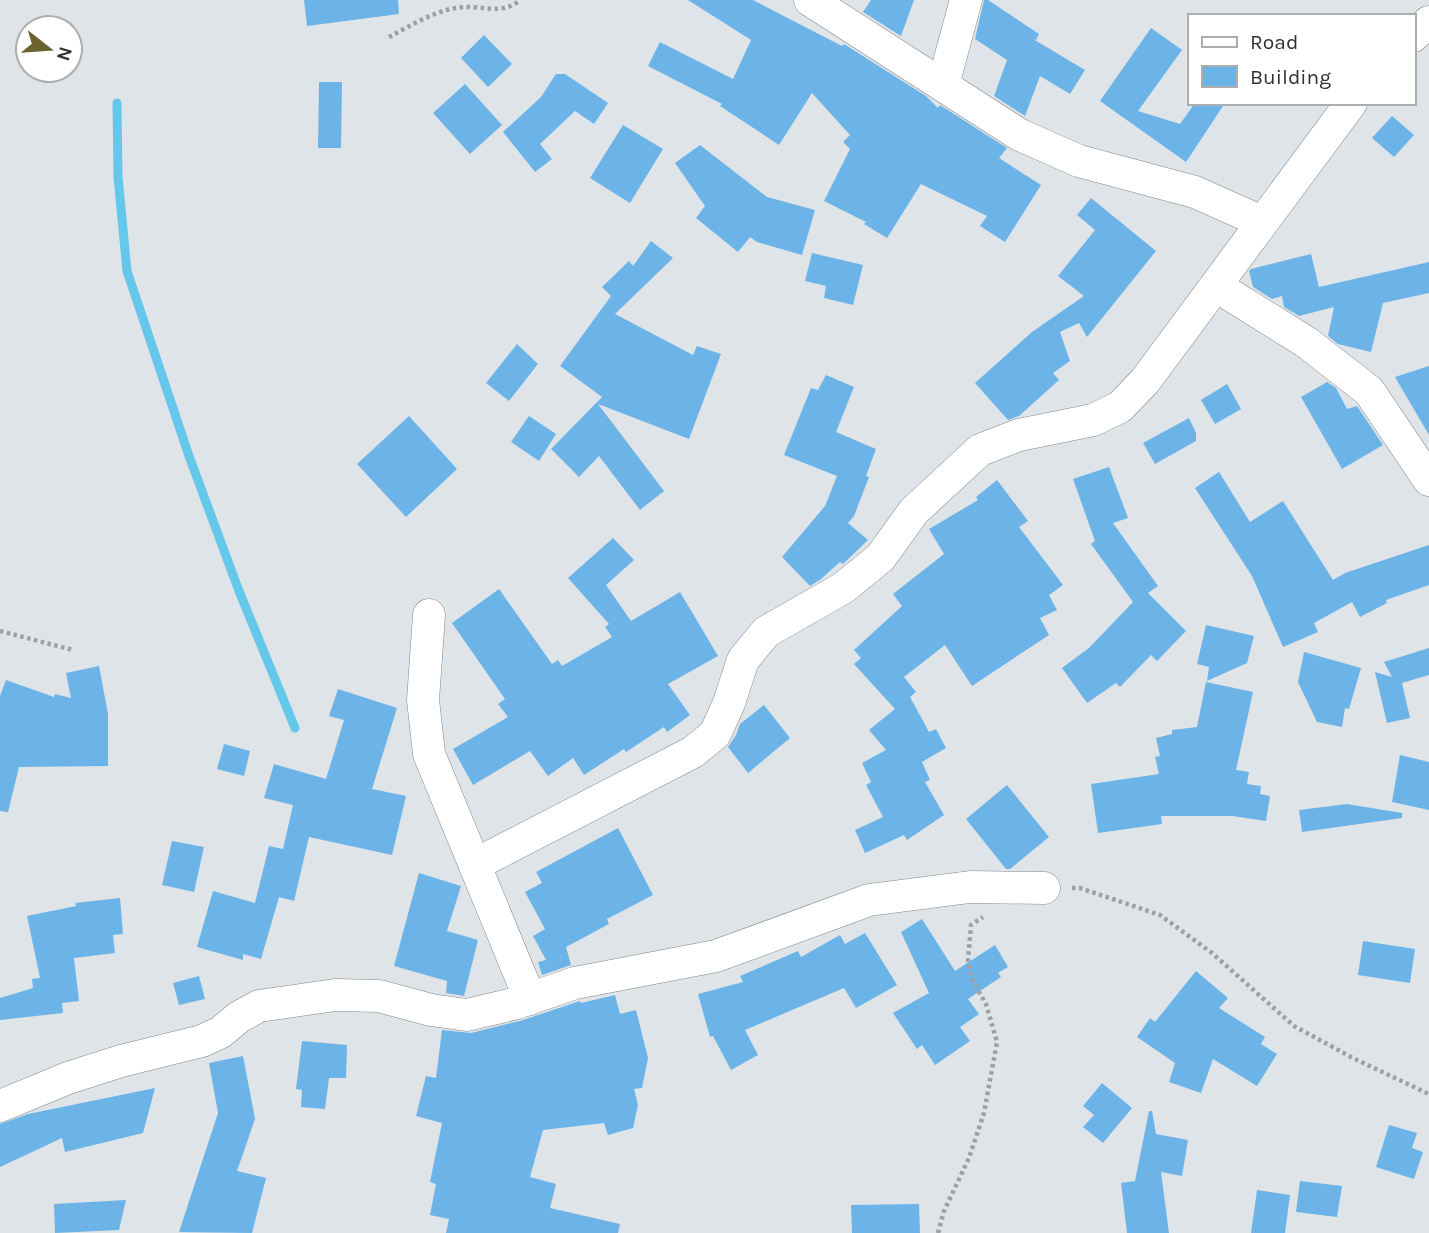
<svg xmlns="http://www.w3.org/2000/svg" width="1429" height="1233" font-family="Karla,sans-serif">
<rect width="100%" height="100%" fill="#dfe4e8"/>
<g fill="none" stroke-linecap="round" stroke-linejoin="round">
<!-- stream -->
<path stroke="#65c8eb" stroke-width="9" d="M117,103L118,177L127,271L189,456L239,591L295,728"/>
</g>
<!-- building -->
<path fill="#6cb4e8" d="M304,0H398L399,14L307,26Z
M688,0H753L842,46L844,44L926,96L938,108L940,105L1007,148L999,158L1041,185L1005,242L980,226L987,216L921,184L887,238L864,224L866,222L824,201L850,149L843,142L850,135L812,93L779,145L720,106L722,104L648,66L660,42L733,79L751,40Z
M871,0H914L901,36L863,12Z
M984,0H988L1039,34L1036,40L1033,39L1085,70L1070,94L1040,76L1025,116L994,96L1007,60L975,39Z
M1151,28L1182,50L1138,111L1180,124L1195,103H1225L1186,162L1100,101Z
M484,35L512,64L488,87L461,58Z
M556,74H565L608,103L594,124L575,111L540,144L552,159L535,172L503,132L541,97Z
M319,82H342L341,148H318Z
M465,84L502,125L470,154L433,113Z
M1392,116L1414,135L1394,157L1372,138Z
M623,125L663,149L630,203L590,178Z
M700,145L767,197L815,210L802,255L757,242L750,237L738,252L696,218L705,206L675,163Z
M1091,198L1156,251L1087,337L1079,323L1060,332L1070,361L1053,373L1059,380L1019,416L1008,420L975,383L1032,332L1084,296L1058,276L1095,230L1077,215Z
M651,241L673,258L615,314L693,355L697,346L721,354L689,439L598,404L664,491L640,510L599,456L579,477L551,449L602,397L560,366L611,296L602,287L629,261L633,266Z
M812,253L863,265L853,305L824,298L826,286L805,281Z
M1311,254L1319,287L1429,262V293L1383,303L1371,352L1338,344L1328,336L1334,307L1299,316L1284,307L1282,296L1272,299L1253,287L1249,271L1251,269Z
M517,344L538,364L509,401L486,383Z
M1429,366V435L1395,377Z
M826,375L854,387L836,432L876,449L866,476L869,477L854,516L848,523L868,540L843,564L840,562L821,579L810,586L782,557L825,506L837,476L784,455L811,388L818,390Z
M1327,382L1336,388L1347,409L1357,406L1383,445L1342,469L1301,397Z
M1227,384L1241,409L1215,424L1201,400Z
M409,416L457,469L406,517L357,464Z
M529,416L556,434L539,461L511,442Z
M1189,418L1196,433V441L1155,464L1143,443Z
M1109,467L1128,518L1113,523L1158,586L1148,593L1186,631L1157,661L1151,655L1120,687L1116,683L1087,703L1062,668L1089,648L1133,602L1091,544L1095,541L1073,479Z
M1219,472L1250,522L1283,501L1333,580L1345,573L1429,545V585L1386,600L1387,603L1360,617L1352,602L1314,623L1318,632L1283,647L1252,576L1195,488Z
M997,480L1028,521L1019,527L1063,585L1049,595L1057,610L1040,618L1049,635L972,686L945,645L904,677L916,692L910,697L929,732L936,729L946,748L922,762L930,780L925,782L944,815L907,840L904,835L865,853L855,830L883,817L866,785L871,782L862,763L886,750L869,730L895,709L854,664L861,658L854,650L902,606L893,594L944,554L929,529L978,500L976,497Z
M613,538L634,560L606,585L631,621L680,592L718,656L668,684L690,715L667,732L664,727L626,752L624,749L584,775L573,758L548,776L530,751L473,785L453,749L508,717L498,704L505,699L452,623L499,589L552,664L558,660L562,666L612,637L605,627L609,624L568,578Z
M1206,625L1254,636L1247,663L1207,681L1209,667L1197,664Z
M1429,648V675L1402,683L1410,718L1387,723L1375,672L1392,677L1384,662Z
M1304,652L1361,668L1349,709L1345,708L1342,727L1317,722L1298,682Z
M99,666L108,714V766L19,767L8,812L0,811V696L6,680L54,697L55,694L71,698L66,673Z
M1206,682L1253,692L1236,770L1249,772L1247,784L1261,786L1260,794L1270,796L1266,821L1232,816H1161L1162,824L1098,833L1091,784L1159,774L1155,757L1160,756L1156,738L1172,734V730L1197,727Z
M338,689L397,708L372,789L406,796L392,855L309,837L294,901L279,897L261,959L243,954V960L197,947L213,891L255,903L269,846L283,849L293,805L264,798L274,764L326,779L344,720L329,716Z
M764,705L790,738L748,773L728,747L736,735L740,724Z
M224,744L250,751L244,776L217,769Z
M1400,755L1429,762V810L1392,802Z
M1007,785L1049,837L1010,869H1006L966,819Z
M1347,804L1402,813V818L1302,832L1299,810Z
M618,828L653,895L607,919L609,924L566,947L571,965L542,975L538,962L546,960L533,936L545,929L525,892L542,883L536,872Z
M172,841L204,847L194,892L162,885Z
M419,873L461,886L447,931L478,940L464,996L446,993L447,981L394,966Z
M120,898L123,934L113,935L115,953L74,958L79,1001L62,1003L63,1013L0,1020V998L33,988L32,979L40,978L27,916L76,906L75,903Z
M922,919L955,971L995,945L1008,967L998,973L1001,977L968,999L979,1014L960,1027L970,1041L935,1065L922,1045L917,1049L893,1013L929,993L901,932Z
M865,933L897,985L856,1008L844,988L745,1030L758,1055L731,1070L713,1036L710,1037L698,994L743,982L740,976L798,951L801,957L840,935L845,944Z
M1363,941L1415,949L1410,983L1358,975Z
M1196,971L1228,998L1219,1008L1265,1037L1261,1044L1277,1054L1257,1086L1213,1059L1201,1093L1169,1082L1175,1063L1137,1037L1150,1018L1155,1022Z
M199,976L205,999L179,1005L173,983Z
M615,995L620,1014L636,1010L648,1058L642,1088L634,1089L638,1105L633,1128L608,1135L604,1123L543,1130L530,1177L556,1184L550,1208L620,1224L618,1233H446L449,1219L430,1215L436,1184L430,1182L442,1123L416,1116L426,1076L436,1078L442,1030L471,1033L523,1020L580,1001L581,1003Z
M302,1041L347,1045L346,1078H329L325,1109L301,1107L302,1090L296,1089Z
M243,1056L255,1119L237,1171L266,1178L252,1233L179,1232L218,1113L209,1063Z
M1102,1083L1132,1108L1103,1143L1083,1127L1094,1115L1083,1106Z
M155,1088L143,1133L65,1152L62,1138L0,1167V1124L28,1114Z
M1149,1111H1152L1156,1134L1188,1140L1182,1176L1161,1172L1169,1233H1127L1121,1183L1135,1181Z
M1389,1125L1417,1133L1412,1148L1423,1152L1414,1179L1376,1167Z
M1300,1181L1342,1186L1337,1217L1296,1212Z
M1257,1190L1290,1195L1285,1233H1251Z
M126,1200L119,1230L55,1233L54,1204Z
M919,1204L920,1233H852L851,1205Z"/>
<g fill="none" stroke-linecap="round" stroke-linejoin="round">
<defs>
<path id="street" d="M810,0L1020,135L1079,161L1195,192L1262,222
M1413,36L1429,22
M943,85L966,0
M1216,286L1306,342L1369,391L1429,480
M429,615L423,700L429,754L530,999
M476,864L693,752L715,734L729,703L743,660L766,632L843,588L880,558L914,511L980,450L1019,435L1093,420L1120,407L1145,381L1351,103
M0,1106L68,1078L121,1061L202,1041L221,1032L239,1017L259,1006L335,995L379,996L431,1010L467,1015L517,1003L575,983L716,956L869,900L970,887L1044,888"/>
</defs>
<!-- street casing -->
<use href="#street" stroke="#81868a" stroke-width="33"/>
<!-- path -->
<path stroke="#9c9fa3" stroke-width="4.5" stroke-dasharray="3.5 3.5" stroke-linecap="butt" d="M389,37C412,25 440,7 467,7C486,7 504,14 520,0
M0,631L73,650
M1072,888H1080L1160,915L1212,953L1294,1026L1351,1057L1429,1094
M938,1233L944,1211L969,1158L984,1113L997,1042L986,1004L973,982L968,961L971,925L983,917"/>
<!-- street -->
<use href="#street" stroke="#fff" stroke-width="32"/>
</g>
<!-- legend -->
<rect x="1188" y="14" width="228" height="91" fill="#ffffff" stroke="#acadad" stroke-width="2"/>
<rect x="1202" y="37" width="35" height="10" fill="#ffffff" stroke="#acadad" stroke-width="2"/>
<text x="1250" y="49" font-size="21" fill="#2f3133">Road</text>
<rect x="1202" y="66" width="35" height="21" fill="#6cb4e8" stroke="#acadad" stroke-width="2"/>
<text x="1250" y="84" font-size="21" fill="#2f3133">Building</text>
<!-- north arrow -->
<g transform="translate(49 49) rotate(107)"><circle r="33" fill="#ffffff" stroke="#acadad" stroke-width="2"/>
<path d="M0-5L12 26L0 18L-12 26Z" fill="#6c6430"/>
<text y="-10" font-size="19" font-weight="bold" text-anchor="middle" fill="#2f3133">N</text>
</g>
</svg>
